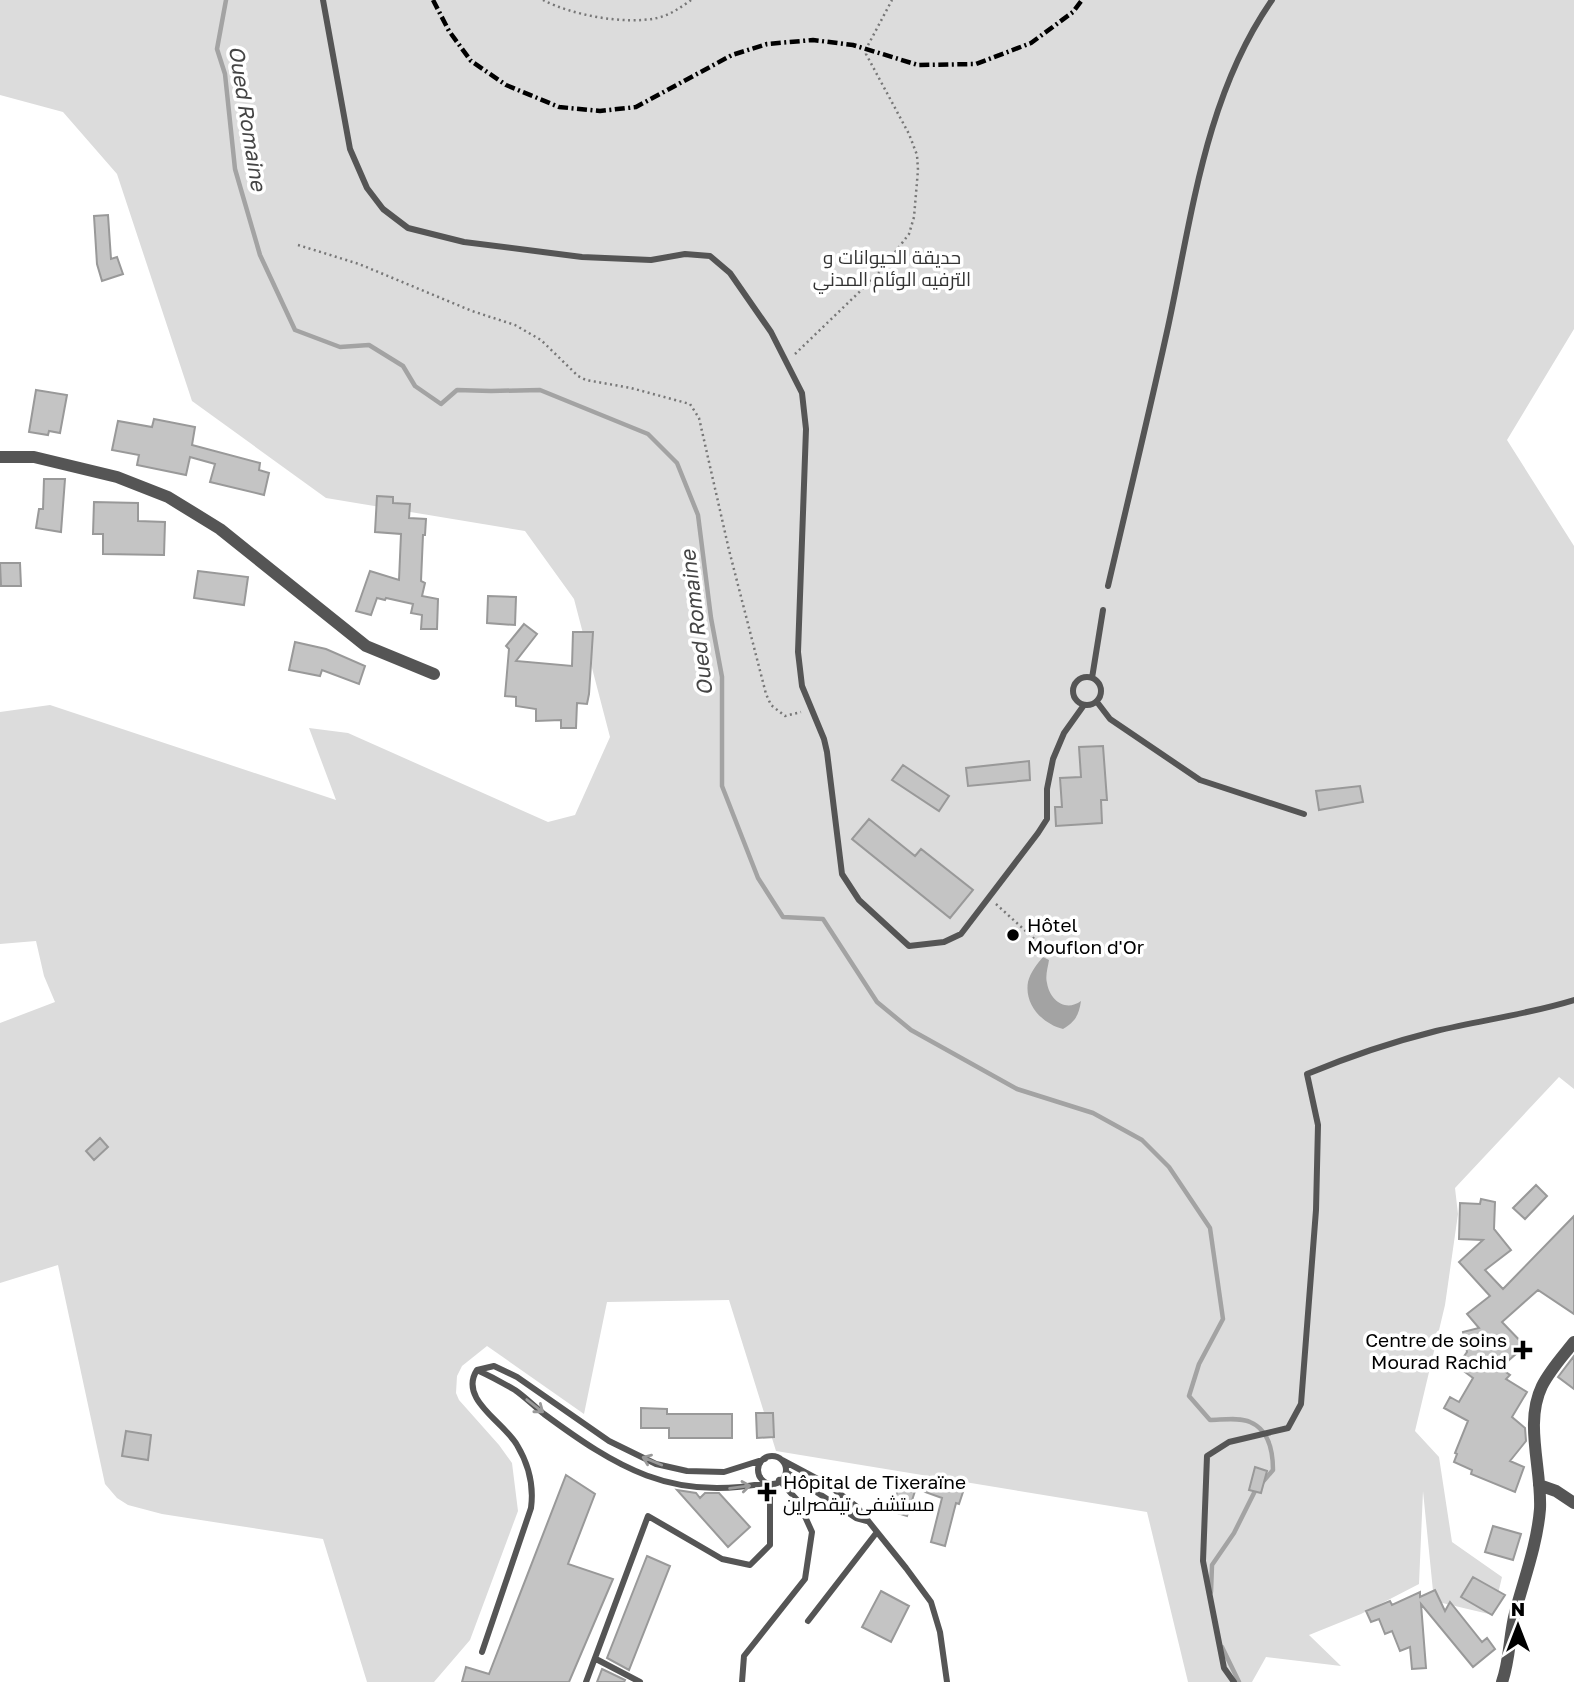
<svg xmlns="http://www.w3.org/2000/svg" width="1574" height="1682" font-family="'Golos Text',Cairo,sans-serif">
<rect width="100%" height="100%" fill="#fff"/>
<!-- green -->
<path fill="#dcdcdc" d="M0,0H1574V329L1507,440L1574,546V1089L1559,1077L1455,1188L1458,1214L1445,1305L1415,1431L1439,1457L1452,1542L1502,1577L1493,1615L1434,1601L1423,1491L1419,1584L1361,1614L1309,1635L1341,1666L1266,1657L1252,1682H1188L1147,1512L776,1451L729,1300L607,1302L584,1414L487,1346L462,1366L457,1376L456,1393L459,1400L499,1445L512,1463L518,1511L470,1640L434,1682H367L323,1539L162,1514L128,1505L117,1498L105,1484L58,1265L0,1283V1023L55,1002L44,976L36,941L0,944V712L50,705L336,800L309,728L348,733L548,822L575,815L610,737L574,599L525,531L326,498L192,401L117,174L63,112L0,95Z"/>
<!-- water -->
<path fill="#a3a3a3" d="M1043,957L1049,960C1048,967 1045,976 1047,983C1050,1001 1066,1012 1081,1001C1079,1015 1075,1022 1063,1029C1043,1024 1024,1005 1028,982C1030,973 1037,964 1043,957Z"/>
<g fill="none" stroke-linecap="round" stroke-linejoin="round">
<!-- stream -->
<path stroke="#a3a3a3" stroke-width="4.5" d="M226,0L217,49L225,74L235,169L260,255L295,330L340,347L369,345L403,366L415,386L441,404L457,390L491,391L540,390L648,434L677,463L698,515L711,618L722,677V786L758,878L783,917L823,919L877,1002L911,1030L1017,1089L1093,1113L1142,1140L1169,1167L1210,1228L1223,1319L1199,1364L1189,1396L1210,1420C1221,1420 1240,1417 1250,1422C1269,1430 1273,1452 1273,1470L1255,1491L1234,1533L1212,1565L1211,1592
M1222,1647L1239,1682"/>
</g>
<!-- building -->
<path fill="#c4c4c4" stroke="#999" stroke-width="2" d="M108,215L111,259L117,257L123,274L102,281L97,264L94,216Z
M36,390L67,395L60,433L49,431L48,435L29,432Z
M154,419L195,427L192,445L260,463L259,470L269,473L264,495L210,482L215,464L190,457L186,475L137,465L139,455L112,450L118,421L152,427Z
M44,479H65L61,532L36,528L39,509H43Z
M377,496L393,497V503L410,504L409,518L426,519L425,535H423L421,581L425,583L422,596L438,599L437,629H421L422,615L411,613L413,604L386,598L385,600L377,598L371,615L356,611L370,571L399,580L401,534L375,532Z
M94,502L138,503V521L165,522L164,555L103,554V534H93Z
M0,563H20L21,586H1Z
M198,571L248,577L244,605L194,598Z
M488,596L516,597L515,625L487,623Z
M524,624L537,634L516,661L572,666L573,632H593L589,694L587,704L577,703L576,728H561V720L536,721V709L516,706V697L505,696L509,649L506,646Z
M295,642L326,649L365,666L359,684L322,670L320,676L289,670Z
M1103,746L1107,800H1101L1102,823L1056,826L1055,807H1062L1060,778L1081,777L1079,747Z
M1029,761L1030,780L968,786L966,768Z
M903,765L949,796L939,811L892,780Z
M1360,786L1363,802L1319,810L1316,791Z
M869,819L915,856L921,849L973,890L950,918L852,839Z
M100,1138L108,1147L94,1160L86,1151Z
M1536,1185L1547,1196L1525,1219L1513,1208Z
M1481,1199L1495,1202L1494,1229L1511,1250L1485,1270L1503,1289L1574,1216V1314L1538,1290L1502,1322L1525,1346L1500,1368L1510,1375L1506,1379L1527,1392L1512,1417L1525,1428L1526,1441L1510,1461L1524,1467L1515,1492L1471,1474L1472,1470L1454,1462L1457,1454L1455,1453L1468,1421L1444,1408L1450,1397L1459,1402L1473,1378L1457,1366L1467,1352L1463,1332L1479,1328L1467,1314L1490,1296L1459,1262L1483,1240L1459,1239L1460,1203L1480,1204Z
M1574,1356V1389L1558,1377Z
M641,1408L667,1409V1414H732V1438H669V1428H641Z
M756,1413H773L774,1437L757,1438Z
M126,1431L151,1435L148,1460L122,1456Z
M1255,1467L1267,1471L1261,1493L1249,1490Z
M566,1475L595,1494L568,1564L613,1579L569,1682H462L466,1667L489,1674Z
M931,1478L964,1489L959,1504L956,1503L945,1546L931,1542L942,1498L925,1492Z
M900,1483L916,1488L907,1516L891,1511Z
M677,1490L696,1493L700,1498L705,1493H719L750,1527L728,1547Z
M1493,1526L1521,1534L1513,1560L1485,1552Z
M647,1556L670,1566L629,1670L607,1658Z
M1473,1577L1505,1595L1492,1615L1461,1597Z
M1435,1590L1445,1611L1450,1602L1482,1642L1487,1638L1495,1649L1473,1667L1421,1604L1426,1668L1412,1669L1410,1647L1400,1651L1392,1631L1385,1634L1379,1619L1371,1622L1366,1611L1390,1601L1392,1605L1420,1592V1597Z
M881,1591L909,1606L891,1642L862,1627Z
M602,1669L625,1680L624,1682H597Z"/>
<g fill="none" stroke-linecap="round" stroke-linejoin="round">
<!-- path -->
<path stroke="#777" stroke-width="2.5" stroke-dasharray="2 3.5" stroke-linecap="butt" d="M543,0C572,15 624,25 657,18C670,15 680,8 691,0
M298,245L359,264L472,311L515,325L541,340L578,376L586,380L631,388L690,404L699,418L729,550L766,694L771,705L785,716L801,712
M795,354L879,273L909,234L914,217L918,170L917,155L909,134L866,54V49L892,0
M996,904L1041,945"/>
<!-- lane -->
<path stroke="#555" stroke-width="6" d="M323,0L350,149L367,188L383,209L408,228L464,242L582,257L651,260L685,254L710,256L730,273L771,332L802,393L806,429L798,652L802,686L824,739L827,752L842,874L859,900L909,946L944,942L961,934L1038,833L1047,819V789L1053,759L1064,733L1084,705
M1108,586C1128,500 1149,414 1168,327C1192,216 1205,96 1272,0
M1073 691a14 14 0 1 1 28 0a14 14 0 1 1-28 0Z
M1092,678L1103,610
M1097,702L1110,719L1200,780L1304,814
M477,1370C490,1376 503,1383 515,1390C525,1397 534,1406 544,1414C616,1467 672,1502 765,1483
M758 1470a14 14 0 1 1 28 0a14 14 0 1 1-28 0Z
M782,1460L827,1484L857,1507L906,1568L931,1602L940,1632L947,1682
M786,1472L856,1518L867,1521
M808,1621L877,1532
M482,1652L531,1508C534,1486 529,1465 517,1445C504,1422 458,1399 477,1370L494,1366L517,1377L609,1441L656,1464L687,1471L724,1472L765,1459
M596,1659L640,1682
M586,1682L648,1516L722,1559L750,1565L770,1545V1485
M742,1682L744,1656L805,1579L812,1532L798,1501L779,1480
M1234,1682L1224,1668L1203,1561L1207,1456L1229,1442L1288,1428L1301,1404L1316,1210L1318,1125L1307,1074C1348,1057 1392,1042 1436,1031C1482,1020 1529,1014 1574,1000"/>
<!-- street -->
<path stroke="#555" stroke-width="12" d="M0,457H34L117,477L168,497L220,529L366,646L434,674
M1539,1485L1556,1491L1574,1503
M1502,1682C1510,1660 1509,1636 1515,1613C1524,1579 1537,1545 1540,1509C1542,1469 1524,1423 1542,1386C1550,1370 1563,1356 1574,1342"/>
<!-- rail -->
<path stroke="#000" stroke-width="4.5" stroke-dasharray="10 3.5 2 3.5" stroke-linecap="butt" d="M433,0L449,31L471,61L506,85L559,107L600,111L636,107L732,55L767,44L813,40L853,45L918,65L976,64L1031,43L1073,12L1082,0"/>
</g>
<!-- one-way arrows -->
<defs><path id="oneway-shaft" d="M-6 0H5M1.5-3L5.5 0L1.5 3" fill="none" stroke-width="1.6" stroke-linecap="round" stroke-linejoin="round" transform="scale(1.75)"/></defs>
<g stroke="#999">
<use href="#oneway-shaft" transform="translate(535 1406) rotate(38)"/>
<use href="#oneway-shaft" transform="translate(652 1461) rotate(-158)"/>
<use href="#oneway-shaft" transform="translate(740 1487) rotate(-7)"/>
</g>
<!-- markers -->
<g fill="#000" stroke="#fff" stroke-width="2.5">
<circle cx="1013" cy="935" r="7"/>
<path d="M1519.5 1339.5h7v7h7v7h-7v7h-7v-7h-7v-7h7z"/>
<path d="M763.5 1481.5h7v7h7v7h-7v7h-7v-7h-7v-7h7z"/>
</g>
<g text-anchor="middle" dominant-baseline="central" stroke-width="7" stroke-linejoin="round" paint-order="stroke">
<!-- park labels -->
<g font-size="19" fill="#333" stroke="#fff">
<text x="892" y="256">حديقة الحيوانات و<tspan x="892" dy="22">الترفيه الوئام المدني</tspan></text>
</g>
<!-- poi labels -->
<g font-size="19" fill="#000" stroke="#fff" text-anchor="start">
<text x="1027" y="924">Hôtel<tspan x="1027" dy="22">Mouflon d'Or</tspan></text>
<text x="1507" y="1339" text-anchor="end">Centre de soins<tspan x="1507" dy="22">Mourad Rachid</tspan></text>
<text x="783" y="1481">Hôpital de Tixeraïne<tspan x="783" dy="22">مستشفى تيقصراين</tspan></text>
</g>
<!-- water labels -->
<g font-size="21" font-style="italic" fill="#444" stroke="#fff">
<text transform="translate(248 118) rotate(81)">Oued Romaine</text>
<text transform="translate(696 623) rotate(-97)">Oued Romaine</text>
</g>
</g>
<!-- north arrow -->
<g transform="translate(1518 1626)" stroke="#ffffff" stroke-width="5" paint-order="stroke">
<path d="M0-5L12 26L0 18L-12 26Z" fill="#000000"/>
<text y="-10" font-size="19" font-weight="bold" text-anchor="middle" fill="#000000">N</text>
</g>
</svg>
